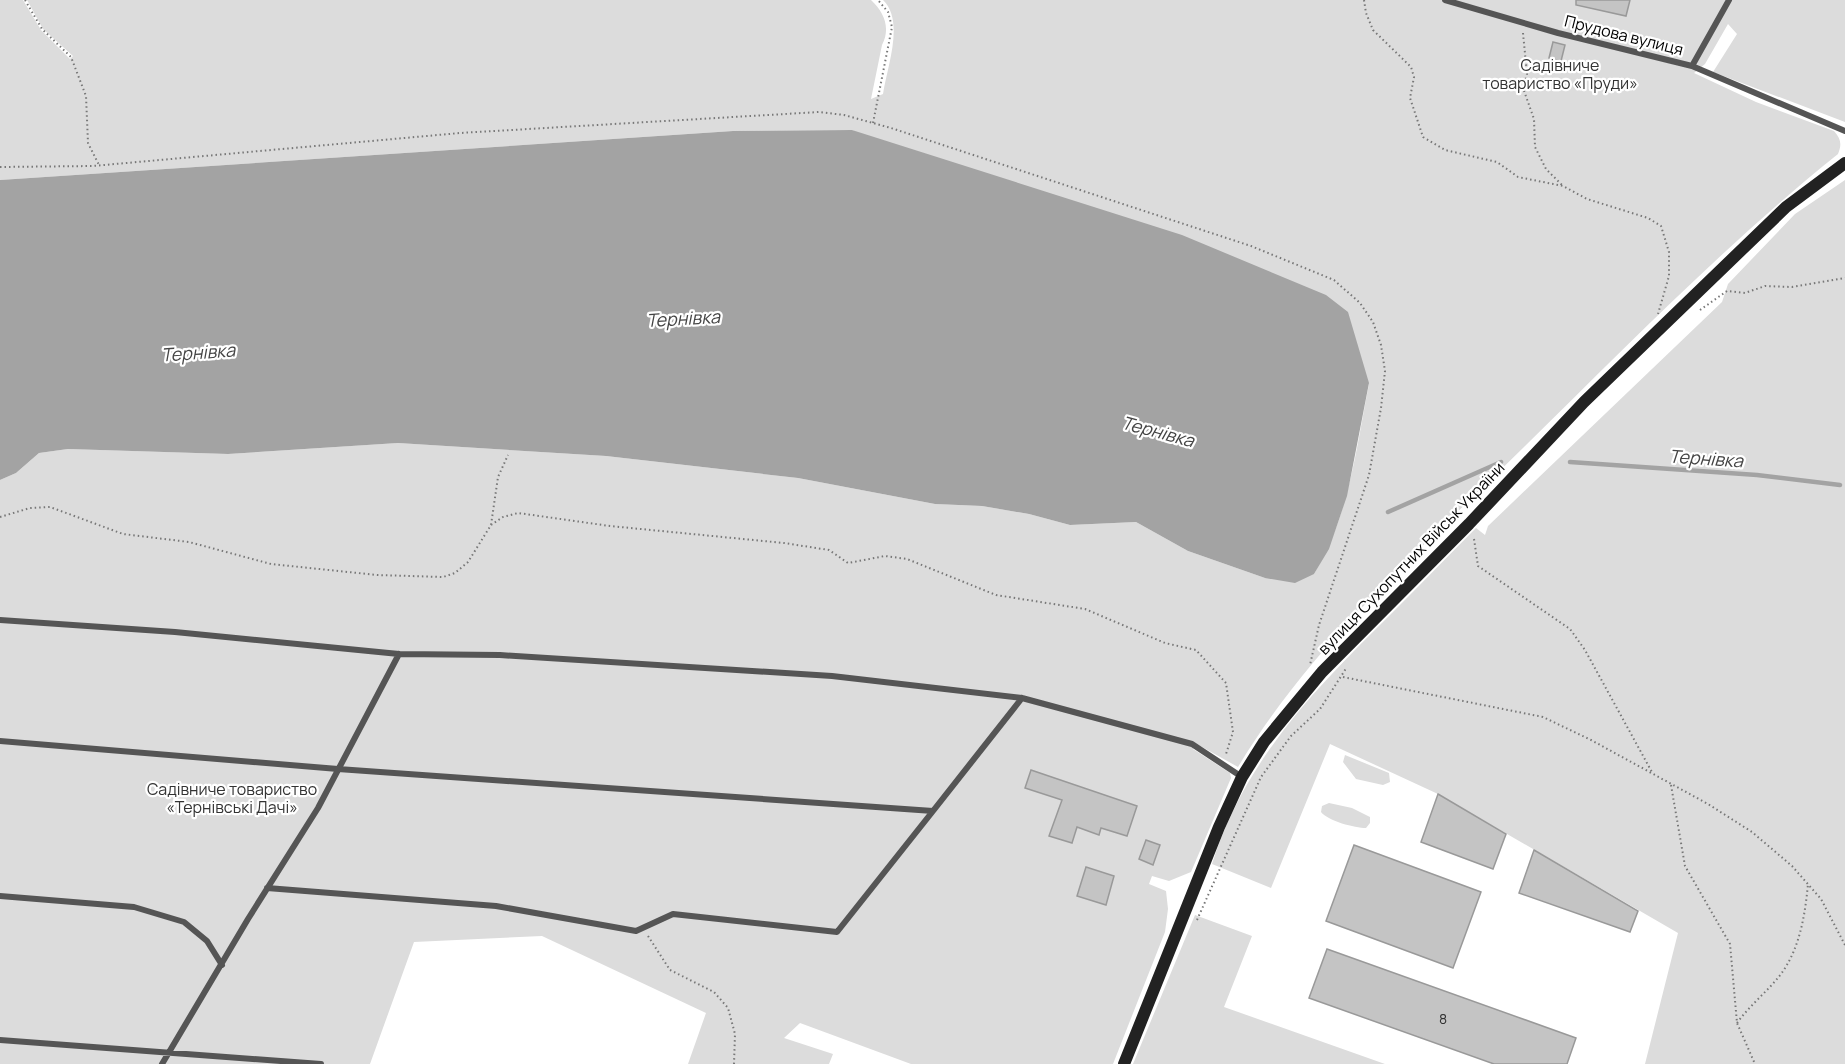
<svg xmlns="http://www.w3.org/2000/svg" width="1845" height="1064" font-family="Manrope,sans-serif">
<rect width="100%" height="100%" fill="#fff"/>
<!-- green -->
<path fill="#dcdcdc" d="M0,0H23L41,30L70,59L73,56L43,29L27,0H871C884,12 891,28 882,45L871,99L883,94C887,67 905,21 883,0H1845V122L1713,72L1737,34L1728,24L1705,64L1694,73L1756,102L1834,131C1841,139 1842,144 1838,154C1726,244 1626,347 1524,447C1423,547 1312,644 1238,767L1195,743L1193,749L1230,773L1231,778L1191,872L1169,881L1152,876L1149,884L1166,891L1168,909L1165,932L1113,1064H911L800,1023L784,1038L833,1054L829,1064H688L706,1013L542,936L414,942L370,1064H0V480L16,473L39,453L68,449L228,454L398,443L606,456L798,478L935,504L982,506L1029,514L1070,525L1136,522L1188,551L1265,578L1314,574C1349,516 1356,449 1369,384L852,130L733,131L0,180Z
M1845,180V1064H1645L1678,933L1438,794L1330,744L1271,888L1212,864C1245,759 1316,688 1393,612C1421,584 1448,556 1476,528L1485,535L1488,526L1722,302L1728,284L1795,214Z
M1345,755L1389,773L1390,782L1383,785L1356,779L1343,762Z
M1329,803L1352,808L1370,817V823L1366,828C1355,828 1328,821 1321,812L1322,806Z
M1195,915L1252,936L1224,1007L1385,1064H1133Z"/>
<!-- water -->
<path fill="#a3a3a3" d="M852,130L1182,235L1326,295L1348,312L1369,383L1347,496L1329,549L1314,574L1295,583L1265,578L1188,551L1136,522L1070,525L1029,514L982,506L935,504L798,478L606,456L398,443L228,454L68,449L39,453L16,473L0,480V180L733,131Z"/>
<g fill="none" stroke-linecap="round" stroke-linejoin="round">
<!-- stream -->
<path stroke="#a3a3a3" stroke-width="4.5" d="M1570,462L1757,475L1840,485
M1388,512L1501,462"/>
</g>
<!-- building -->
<path fill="#c4c4c4" stroke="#999" stroke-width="1.5" d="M1576,0H1630L1626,16L1576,5Z
M1553,42L1565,45L1561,61L1549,58Z
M1031,770L1137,806L1127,836L1101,828L1099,835L1077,827L1072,843L1049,836L1062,800L1025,788Z
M1438,794L1506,834L1493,869L1421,842Z
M1146,840L1160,845L1153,865L1139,859Z
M1354,845L1481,892L1453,968L1326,921Z
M1534,850L1638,911L1630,932L1519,893Z
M1086,867L1114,876L1106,905L1077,896Z
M1327,949L1576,1038L1567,1064H1494L1309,998Z"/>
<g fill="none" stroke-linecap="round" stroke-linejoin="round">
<!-- path -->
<path stroke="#777" stroke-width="2" stroke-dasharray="1.5 3" stroke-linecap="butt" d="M25,0L42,29L71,57L86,96L88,143L99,165
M1364,0L1366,13L1373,30L1411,67L1414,77L1410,98L1423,137L1445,150L1497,162L1518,177L1563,186L1587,199L1648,218L1661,226L1669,252V276L1658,314
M1523,33L1527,74L1523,88L1534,119L1535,147L1546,169L1563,186
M873,123L892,27L888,12L878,0
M0,167L93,166L460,133L819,112L844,115L891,128L1251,246L1334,280L1360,303L1373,322L1381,345L1385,371L1381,408L1369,475L1319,625L1310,665
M1700,310L1727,291L1745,293L1765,286L1792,287L1845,278
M0,517L30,508L50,507L123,534L189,542L271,564L377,575L443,577L455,573L468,562L491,525L498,477L508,455
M491,525L503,517L518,513L610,526L784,543L829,550L848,563L885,556L907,559L996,595L1085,609L1165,643L1196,650L1226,683L1233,732L1226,754
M1474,539L1478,566L1570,629L1585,650L1653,774
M1343,677L1543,717L1591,740L1708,804L1752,832L1792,866L1821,899L1845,945
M1671,785L1685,866L1730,944L1737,1023L1755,1064
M1197,920L1261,777L1291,736L1320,709L1347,667
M648,936L670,970L714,992L728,1008L735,1034L734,1064
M1737,1023C1750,1005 1768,991 1781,974C1800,948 1805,915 1808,884"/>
<!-- lane -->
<path stroke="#555" stroke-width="6" d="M1445,0L1558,33L1692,66L1845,131
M1692,66L1729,0
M0,620L175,632L399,654L500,655L832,676L1022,698L1192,744L1242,777
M0,741L338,769L933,811L1022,698
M267,888L496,906L636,931L673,914L837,932L933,811
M0,896L134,907L184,922L207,941L222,965
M0,1040L321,1064
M162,1064L248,919L318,808L399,654"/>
<!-- secondary -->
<path stroke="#222" stroke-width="12" d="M1124,1064L1219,827L1242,777L1264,742L1322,672L1469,524L1584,402L1786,207L1845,163"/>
</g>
<g text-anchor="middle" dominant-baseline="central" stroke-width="4.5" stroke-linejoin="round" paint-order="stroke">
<!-- number labels -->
<g font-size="14" fill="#313131">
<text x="1443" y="1018">8</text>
</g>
<!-- street labels -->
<g font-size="16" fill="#000" stroke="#fff">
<text transform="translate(1624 35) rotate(14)">Прудова вулиця</text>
<text transform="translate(1411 558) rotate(-46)">вулиця Сухопутних Військ України</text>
</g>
<!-- park labels -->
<g font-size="16" fill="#333" stroke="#fff">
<text x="1560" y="65">Садівниче<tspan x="1560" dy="18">товариство «Пруди»</tspan></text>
<text x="232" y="789">Садівниче товариство<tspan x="232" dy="18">«Тернівські Дачі»</tspan></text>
</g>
<!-- water labels -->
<g font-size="18" font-style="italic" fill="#444" stroke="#fff">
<text transform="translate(683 318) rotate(-3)">Тернівка</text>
<text transform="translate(198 352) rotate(-4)">Тернівка</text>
<text transform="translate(1158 431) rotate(15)">Тернівка</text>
<text transform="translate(1706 458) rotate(4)">Тернівка</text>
</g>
</g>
</svg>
